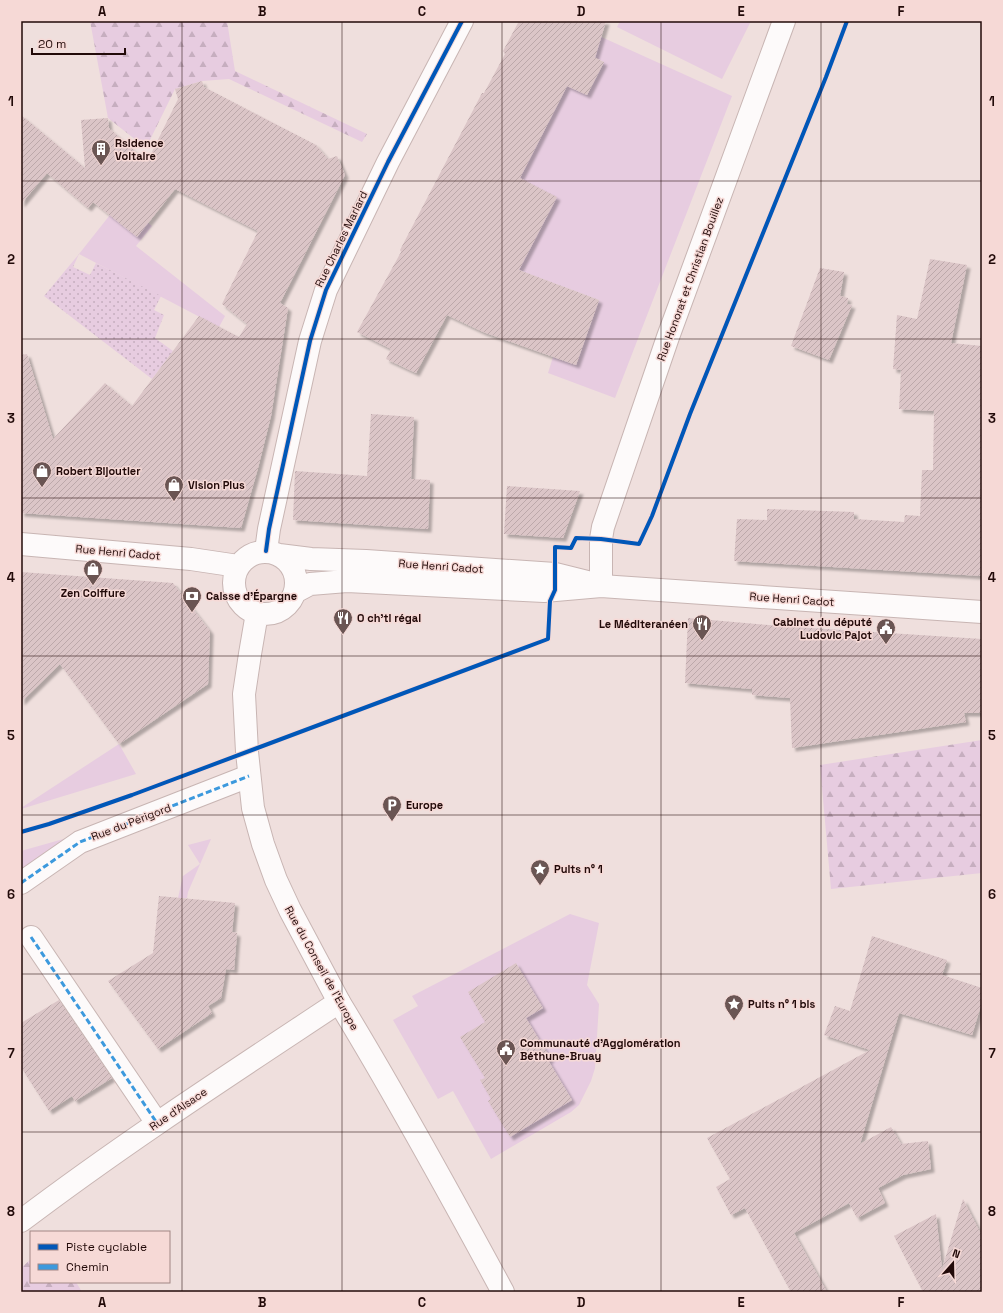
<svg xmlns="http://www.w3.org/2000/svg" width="1003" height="1313" font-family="'Space Grotesk',sans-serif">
<defs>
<pattern id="forest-firs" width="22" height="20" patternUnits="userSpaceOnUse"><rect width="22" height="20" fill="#e7cce0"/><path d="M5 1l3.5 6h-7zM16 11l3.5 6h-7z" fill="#c6aebf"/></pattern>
<pattern id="garden-dots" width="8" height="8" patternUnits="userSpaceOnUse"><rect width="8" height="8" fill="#e7cce0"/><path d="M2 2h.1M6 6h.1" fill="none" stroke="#c6aebf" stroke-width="1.8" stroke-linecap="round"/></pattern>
<pattern id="building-hatch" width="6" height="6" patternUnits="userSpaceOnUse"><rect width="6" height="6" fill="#dbc5c7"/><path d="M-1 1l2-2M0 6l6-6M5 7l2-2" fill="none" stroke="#bca8aa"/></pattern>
<filter id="shadow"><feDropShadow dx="3.5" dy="3.5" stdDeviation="1" flood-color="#0004"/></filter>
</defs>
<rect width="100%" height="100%" fill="#efdfdd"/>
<!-- grass -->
<path fill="#e7cce0" d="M524,21H566L732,96L615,398L548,373L553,357L576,365L599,300L516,269L507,171L531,156L567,86L587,95L604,62Z
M620,21H751L722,79L617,27Z
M121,201L152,226L136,246L225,316L219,327L79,254Z
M119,744L136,774L21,809V808Z
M74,836L21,872V851Z
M211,839L188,892L187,898H178L183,876L200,864L188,845Z
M570,914L599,923L587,985L599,1004L595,1068L591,1081L579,1105L571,1112L491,1159L453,1091L438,1099L393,1020L418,1006L412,996Z"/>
<!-- forest -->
<path fill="url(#forest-firs)" d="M90,21H227L235,71L367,134L362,142L229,79L202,81L175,89L146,148L108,118Z
M982,740V873L831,889L820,765Z
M31,1259V1282H76L82,1292H21V1268Z"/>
<!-- garden -->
<path fill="url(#garden-dots)" d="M79,254L73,267L90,275L96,263L161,296L154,310L164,315L155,338L173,351L152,379L44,296Z"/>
<!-- building -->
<path fill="url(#building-hatch)" filter="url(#shadow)" d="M519,21H606L595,58L604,62L587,95L567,86L520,178L557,197L519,270L599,300L576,365L483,332L447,315L416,373L386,359L391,349L357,332L401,252L400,250L482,93H484L505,54L503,51Z
M202,81L204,87L316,145L328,159L337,156L345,175L280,303L288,308L271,416L258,468L241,528L21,513V355L27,354L53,439L105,383L132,406L199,316L239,337L247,324L222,304L258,231L175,189L137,237L93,202L88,208L47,173L21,204V115L85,168L81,120L108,118L109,128L147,162L178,99L175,89Z
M930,259L967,265L951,343L982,346V576L734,561L737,519L767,520V509L854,512V519L904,522L905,515L920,516L922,470H933L934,411L899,409L901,370L893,369L897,315L917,319Z
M820,268L844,272L840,296L848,298L847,304L852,305L829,360L791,346Z
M371,414L414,417L411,479L430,480L428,529L293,520L295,471L367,476Z
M507,486L580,491L563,538L504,534Z
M21,572L173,583L210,631L208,684L119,744L60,664L21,702Z
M688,618L780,626L982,639V713H964L966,722L792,748L790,698L752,695V689L685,683Z
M159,896L235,903L232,932L237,933L234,970L226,969L221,998L208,1006L212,1013L158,1049L108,981L153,953Z
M872,936L947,960L942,975L982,988V1002L972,1035L899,1013L860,1144L891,1127L901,1144L928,1141L931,1169L903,1175L878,1188L885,1203L857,1218L849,1203L794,1233L827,1292H791L745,1208L731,1215L716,1187L730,1179L707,1138L870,1050L824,1035L835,1006L850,1011Z
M516,963L543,1008L526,1018L551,1059L548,1060L572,1100L510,1137L488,1101L491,1099L480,1080L485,1078L460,1037L485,1022L468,992Z
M59,1000L112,1078L75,1101L72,1096L49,1111L21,1067V1023Z
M963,1199L982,1236V1292H923L894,1236L936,1214L942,1269Z"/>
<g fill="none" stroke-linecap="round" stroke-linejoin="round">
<defs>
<path id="pedestrian" d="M21,883L80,842L249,776
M31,937L157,1123"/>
<path id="minor" d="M601,586V539L603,527L668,337L784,21
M339,1002C397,1097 450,1194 503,1292"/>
<path id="tertiary" d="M266,551L269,529L310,341L326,290L388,162L462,21"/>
<path id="secondary" d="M21,544L191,559L238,566
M234 583a31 31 0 1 1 62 0a31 31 0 1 1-62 0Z
M279,555L311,559L366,561L555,574L587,582
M295,592L310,584L347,581L544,591L601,586L982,612
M21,1221C124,1143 232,1073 339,1002L290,910L276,880L263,844L253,808L247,752L244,694L250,654L257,613"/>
</defs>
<!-- pedestrian casing -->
<use href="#pedestrian" stroke="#c8b5b3" stroke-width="24"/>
<!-- minor casing -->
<use href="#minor" stroke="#c8b5b3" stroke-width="24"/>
<!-- tertiary casing -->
<use href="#tertiary" stroke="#c8b5b3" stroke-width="24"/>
<!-- secondary casing -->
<use href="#secondary" stroke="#c8b5b3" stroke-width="24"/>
<!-- pedestrian -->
<use href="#pedestrian" stroke="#fdfafa" stroke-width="22"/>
<!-- minor -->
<use href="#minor" stroke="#fdfafa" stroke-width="22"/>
<!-- tertiary -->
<use href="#tertiary" stroke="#fdfafa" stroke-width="22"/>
<!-- secondary -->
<use href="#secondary" stroke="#fdfafa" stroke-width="22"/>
<!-- quiet -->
<path stroke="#3c99dd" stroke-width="3" stroke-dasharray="6 3" stroke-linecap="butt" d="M21,883L80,842L249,776
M31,937L157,1123"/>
<defs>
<path id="cycleway" d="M266,551L269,529L310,341L326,290L388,162L462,21
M21,832L49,824L132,795L548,639L550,601L555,590V547L571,548L576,538L601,539L639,544L652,516L690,414L826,77L847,21"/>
</defs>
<!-- cycleway casing -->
<use href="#cycleway" stroke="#f6d9d6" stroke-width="6"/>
<!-- cycleway -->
<use href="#cycleway" stroke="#0057b8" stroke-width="4"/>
</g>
<!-- grid -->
<path fill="none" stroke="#220a09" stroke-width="1" stroke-opacity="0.55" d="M182,21V1292M342,21V1292M502,21V1292M661,21V1292M821,21V1292M21,181H982M21,339H982M21,498H982M21,656H982M21,815H982M21,974H982M21,1132H982"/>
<!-- icons -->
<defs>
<symbol id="building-pin" viewBox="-11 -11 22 30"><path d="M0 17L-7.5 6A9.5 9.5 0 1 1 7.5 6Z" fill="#6a5553" stroke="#f6d9d6"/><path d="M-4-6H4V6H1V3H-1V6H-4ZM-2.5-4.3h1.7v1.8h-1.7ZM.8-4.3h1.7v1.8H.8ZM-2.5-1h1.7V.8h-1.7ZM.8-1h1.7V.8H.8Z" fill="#fff"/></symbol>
<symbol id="shop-pin" viewBox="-11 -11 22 30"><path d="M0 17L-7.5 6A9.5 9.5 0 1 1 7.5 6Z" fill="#6a5553" stroke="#f6d9d6"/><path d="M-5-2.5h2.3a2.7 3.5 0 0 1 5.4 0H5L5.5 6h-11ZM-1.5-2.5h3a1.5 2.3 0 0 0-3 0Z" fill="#fff"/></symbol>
<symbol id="bank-pin" viewBox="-11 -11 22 30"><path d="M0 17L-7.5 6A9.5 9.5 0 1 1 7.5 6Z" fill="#6a5553" stroke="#f6d9d6"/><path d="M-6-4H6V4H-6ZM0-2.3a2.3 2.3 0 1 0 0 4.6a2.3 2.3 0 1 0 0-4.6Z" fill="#fff"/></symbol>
<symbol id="restaurant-pin" viewBox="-11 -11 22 30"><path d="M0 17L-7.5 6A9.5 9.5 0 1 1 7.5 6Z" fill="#6a5553" stroke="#f6d9d6"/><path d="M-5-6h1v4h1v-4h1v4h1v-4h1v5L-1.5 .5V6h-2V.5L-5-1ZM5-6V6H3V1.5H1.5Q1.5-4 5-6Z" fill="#fff"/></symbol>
<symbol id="civic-pin" viewBox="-11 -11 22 30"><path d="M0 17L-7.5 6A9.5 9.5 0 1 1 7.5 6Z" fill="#6a5553" stroke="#f6d9d6"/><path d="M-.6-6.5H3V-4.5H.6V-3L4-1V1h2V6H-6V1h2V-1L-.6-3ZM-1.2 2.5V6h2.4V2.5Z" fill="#fff"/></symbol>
<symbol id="parking-pin" viewBox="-11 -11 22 30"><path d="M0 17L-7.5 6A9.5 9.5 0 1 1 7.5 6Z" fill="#6a5553" stroke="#f6d9d6"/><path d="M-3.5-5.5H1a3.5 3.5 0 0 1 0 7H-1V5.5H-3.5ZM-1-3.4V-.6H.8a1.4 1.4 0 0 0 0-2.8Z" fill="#fff"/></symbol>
<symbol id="sight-pin" viewBox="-11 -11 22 30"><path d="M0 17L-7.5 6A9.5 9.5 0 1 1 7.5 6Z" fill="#6a5553" stroke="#f6d9d6"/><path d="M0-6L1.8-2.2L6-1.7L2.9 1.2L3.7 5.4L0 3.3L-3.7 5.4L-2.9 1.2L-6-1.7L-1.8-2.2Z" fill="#fff"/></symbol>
</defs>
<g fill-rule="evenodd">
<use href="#building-pin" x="90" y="138" width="22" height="30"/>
<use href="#shop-pin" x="31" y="460" width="22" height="30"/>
<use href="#shop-pin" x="163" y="474" width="22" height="30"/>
<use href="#shop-pin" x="82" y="558" width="22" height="30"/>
<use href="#bank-pin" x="181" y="585" width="22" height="30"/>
<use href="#restaurant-pin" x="332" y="607" width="22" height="30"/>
<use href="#restaurant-pin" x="691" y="613" width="22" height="30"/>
<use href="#civic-pin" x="875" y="617" width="22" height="30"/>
<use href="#parking-pin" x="381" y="794" width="22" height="30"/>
<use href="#sight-pin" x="529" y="858" width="22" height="30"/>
<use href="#sight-pin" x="723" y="993" width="22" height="30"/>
<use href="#civic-pin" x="495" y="1038" width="22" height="30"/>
</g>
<g text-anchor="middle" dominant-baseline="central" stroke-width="3" stroke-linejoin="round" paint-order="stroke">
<!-- poi labels -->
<g font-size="11" font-weight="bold" fill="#220a09" stroke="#f6d9d6" text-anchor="start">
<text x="115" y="143">Rsidence<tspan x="115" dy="13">Voltaire</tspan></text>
<text x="56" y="471">Robert Bijoutier</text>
<text x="188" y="485">Vision Plus</text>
<text x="93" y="593" text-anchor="middle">Zen Coiffure</text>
<text x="206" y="596">Caisse d'Épargne</text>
<text x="357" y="618">O ch'ti régal</text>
<text x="872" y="622" text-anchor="end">Cabinet du député<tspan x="872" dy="13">Ludovic Pajot</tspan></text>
<text x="688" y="624" text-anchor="end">Le Méditeranéen</text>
<text x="406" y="805">Europe</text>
<text x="554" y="869">Puits n° 1</text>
<text x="748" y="1004">Puits n° 1 bis</text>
<text x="520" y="1043">Communauté d'Agglomération<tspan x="520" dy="13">Béthune-Bruay</tspan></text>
</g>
<!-- street labels -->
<g font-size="11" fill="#220a09" stroke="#f6d9d6">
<text transform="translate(341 239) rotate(-64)">Rue Charles Marlard</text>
<text transform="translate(690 279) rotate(-70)">Rue Honorat et Christian Bouillez</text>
<text transform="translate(118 552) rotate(5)">Rue Henri Cadot</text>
<text transform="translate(441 566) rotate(4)">Rue Henri Cadot</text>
<text transform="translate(792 599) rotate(4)">Rue Henri Cadot</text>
<text transform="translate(131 822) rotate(-21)">Rue du Périgord</text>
<text transform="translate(322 968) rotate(61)">Rue du Conseil de l'Europe</text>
<text transform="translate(178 1109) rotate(-34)">Rue d'Alsace</text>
</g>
</g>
<!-- border -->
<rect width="1003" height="1313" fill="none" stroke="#f6d9d6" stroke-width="44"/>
<!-- legend -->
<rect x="30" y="1231" width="140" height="52" fill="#f6d9d6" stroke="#a18684"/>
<rect x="38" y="1244" width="20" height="6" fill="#0057b8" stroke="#a18684"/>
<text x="66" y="1251" font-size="12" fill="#220a09">Piste cyclable</text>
<rect x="38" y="1264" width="20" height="6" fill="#3c99dd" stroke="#a18684"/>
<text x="66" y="1271" font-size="12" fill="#220a09">Chemin</text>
<!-- north arrow -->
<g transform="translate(953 1263) rotate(20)" stroke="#f6d9d6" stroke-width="3" paint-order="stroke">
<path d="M0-3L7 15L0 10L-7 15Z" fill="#220a09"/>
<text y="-6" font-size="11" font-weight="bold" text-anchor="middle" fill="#220a09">N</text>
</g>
<!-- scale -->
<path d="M32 48v6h93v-6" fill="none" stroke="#220a09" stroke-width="2"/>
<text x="38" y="48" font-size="12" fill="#220a09" stroke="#f6d9d6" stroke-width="3" paint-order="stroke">20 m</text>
<rect x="22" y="22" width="959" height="1269" fill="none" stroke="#220a09" stroke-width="1.5"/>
<g font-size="13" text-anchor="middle" font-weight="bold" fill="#220a09">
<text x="102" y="16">A</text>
<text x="262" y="16">B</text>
<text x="422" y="16">C</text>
<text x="581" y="16">D</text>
<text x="741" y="16">E</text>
<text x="901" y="16">F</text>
<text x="11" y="106">1</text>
<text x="992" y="106">1</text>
<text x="11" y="264">2</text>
<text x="992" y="264">2</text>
<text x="11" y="423">3</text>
<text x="992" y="423">3</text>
<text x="11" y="582">4</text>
<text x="992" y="582">4</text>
<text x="11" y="740">5</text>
<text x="992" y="740">5</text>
<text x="11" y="899">6</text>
<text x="992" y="899">6</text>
<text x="11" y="1058">7</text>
<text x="992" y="1058">7</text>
<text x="11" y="1216">8</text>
<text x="992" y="1216">8</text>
<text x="102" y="1307">A</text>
<text x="262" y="1307">B</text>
<text x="422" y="1307">C</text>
<text x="581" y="1307">D</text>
<text x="741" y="1307">E</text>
<text x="901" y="1307">F</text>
</g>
</svg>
